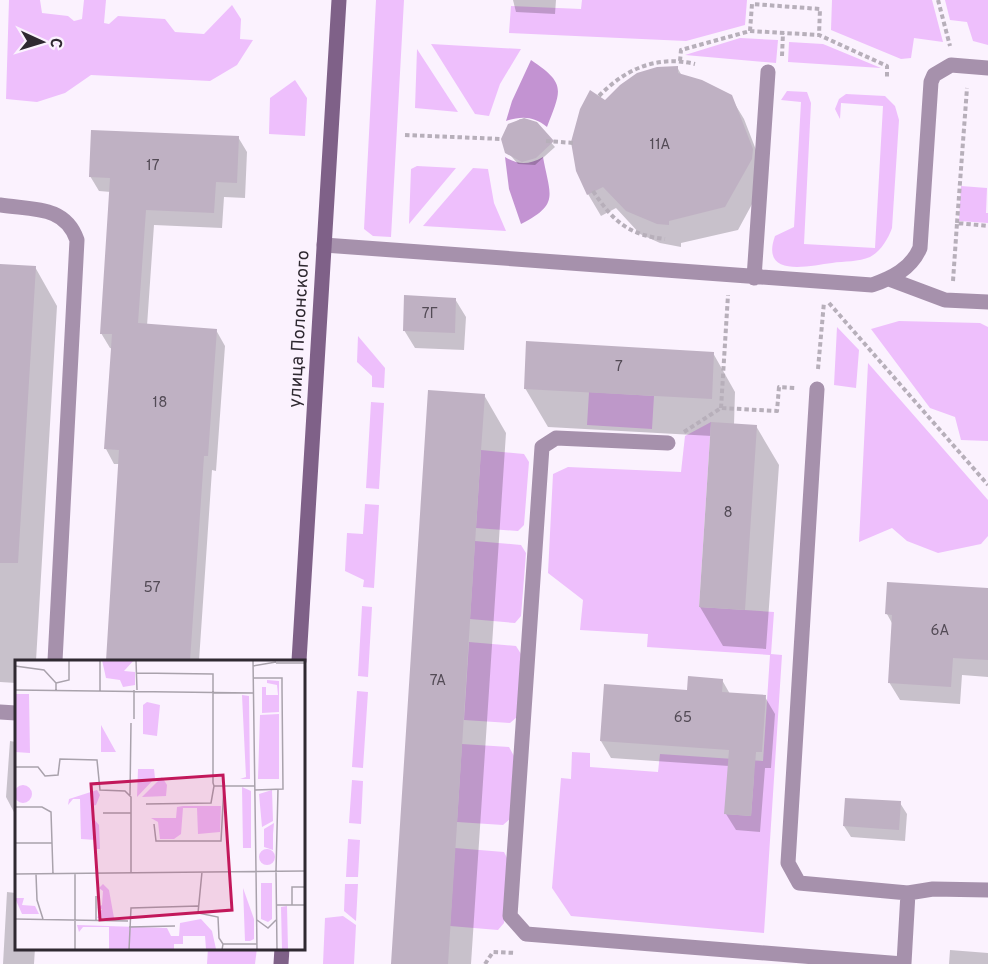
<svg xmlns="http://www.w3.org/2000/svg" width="988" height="964" font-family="Overpass,sans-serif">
<rect width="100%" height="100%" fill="#fbf2fe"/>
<!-- green -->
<path fill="#eebffc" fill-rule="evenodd" d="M9,0H40L42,13L68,16L74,21L82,19L84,0H106L104,23L109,24L118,16L165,19L175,32L204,34L232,5L241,19L240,39L253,40L237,65L210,81L91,75L65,93L37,102L6,99Z
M376,0H404L391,237L373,236L364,229Z
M582,0H747L745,25L686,41L509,33L511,6L581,9Z
M832,0H932L943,42L914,38L911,58L901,59L831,30Z
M945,0H988V45L973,41L967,22L950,20Z
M740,38L778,40L776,63L685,55Z
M789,42L823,44L881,68L788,62Z
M431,44L521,49L500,84L489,116L475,114Z
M417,49L458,112L415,108Z
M295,80L307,98L305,136L269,134L270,98Z
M787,91L807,92L811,103L804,244L875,248L883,106L841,103L840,119L835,109L839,99L846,94L885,96L895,106L899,120L892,228C888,239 881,251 870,257C859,262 844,261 832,263C808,266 760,278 775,236L794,227L801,102L781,100Z
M417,166L456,168L409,224L411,169Z
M473,168L488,169L494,203L506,231L423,226Z
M961,186L987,188L986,213H988V223L959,221Z
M899,321L980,323L988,327V441L961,440L955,417L930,408L871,329Z
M837,327L859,350L856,388L834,385Z
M358,336L385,368L384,388L372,387V376L357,362Z
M868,363L988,500V536L981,544L938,553L907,541L892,528L859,542Z
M589,392L654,396L652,429L587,425Z
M371,402L384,403L379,489L366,488Z
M711,422L699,607L774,612L771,654L782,655L764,933L571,916L552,888L561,778L571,779L572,752L590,753V767L658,772L660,754L763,761L770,655L647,647L648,634L580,630L583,600L548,573L553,474L568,467L681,472L685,436ZM754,776L751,816L725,814Z
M481,450L524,454L529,462L524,525L518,531L476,528Z
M365,504L379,505L374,588L363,587L364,580L345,571L347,533L363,534Z
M475,541L521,545L526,553L521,616L515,623L470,619Z
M362,606L372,607L368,677L358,676Z
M469,642L516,646L521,654L517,717L510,723L464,720Z
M357,691L368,692L363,768L352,767Z
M462,744L509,747L514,756L510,819L503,825L457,822Z
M352,780L363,781L361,824L349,823Z
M348,839L360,840L358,877H346Z
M455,848L504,852L508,860L504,923L498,930L450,926Z
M345,884H358L356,921L344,911Z
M343,916L356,925L354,964H323L325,918Z
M208,948H257L255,964H207Z"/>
<!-- water -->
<path fill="#c393d2" d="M531,60C567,84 561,90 547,127C534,116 521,116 506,121L512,101Z
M505,157C518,165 529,165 543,157C550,196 560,204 521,224L509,189Z"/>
<!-- shadow -->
<path fill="#0003" d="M513,0H556L555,14L516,12Z
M677,67L682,76L730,96L744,119L765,173L764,182L738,230L681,243V247L660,243L640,234L616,208L601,216L588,194L606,102Z
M520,119L532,121L555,147L535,165L518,164L504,148L507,128Z
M238,137L247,152L245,198L224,197L222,228L154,225L147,326L216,330L225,346L216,471L212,470L199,661H107L120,464H114L106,449L113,349L110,348L101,333L111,192L99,191L90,176Z
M0,266L35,267L57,306L36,661H16V683L0,682Z
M455,299L466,317L464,350L415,348L404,330Z
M713,353L735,392L734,425L756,426L779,465L766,649L723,646L700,607L712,436L548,427L525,388Z
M484,395L506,433L471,964H392Z
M988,590V677L962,675L960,704L900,700L889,682L893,625L887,614Z
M722,680L730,694L765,697L775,714L771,768H765L760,832L736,830L726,814L729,766L611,758L601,741L688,692Z
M10,741L16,742V816L6,797Z
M900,803L907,814L905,841L851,837L844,826Z
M7,892L16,893V948H35L34,964H3Z
M950,950L988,953V964H949Z"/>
<!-- building -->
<path fill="#bfb1c3" d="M678,66V73L702,80L732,95L753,149L752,159L725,207L669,221V225L657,224L626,211L603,187L587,195L576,171L571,142L580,109L590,90L605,100L620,85L637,73L657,67Z
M524,118L537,122L554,141L536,158L522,162L505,153L501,139L508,124Z
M91,130L239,136L237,183L216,182L214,213L146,210L138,323L217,329L208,456H204L190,661H106L119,450L104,449L112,334H100L110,178L89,177Z
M0,264L36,266L18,563H0Z
M404,295L456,298L455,333L403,331Z
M526,341L714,352L712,399L524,389Z
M428,390L485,394L481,450L448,964H391Z
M711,422L757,425L745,610L699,607Z
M887,582L988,588V660L953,658L951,687L888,683L892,615L885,614Z
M688,676L723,679L722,692L766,695L762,752H756L751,816L724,814L729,750L600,741L604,684L687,690Z
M845,798L901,801L899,830L843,826Z"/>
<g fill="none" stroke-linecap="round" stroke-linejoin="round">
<!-- path -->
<path stroke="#b7afba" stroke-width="4" stroke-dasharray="4.5 3" stroke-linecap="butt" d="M938,0L950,46
M750,31L752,4L820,9L819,35
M782,56L783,33
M680,61L681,50L750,31L819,35L887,66V79
M599,96C625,69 657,55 695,64
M405,135L501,139
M546,141L574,143
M593,191C613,221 628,235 665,239
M957,223L967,88
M953,281L957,223L988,226
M829,303L988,485
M818,369L824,302
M721,408L728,295
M684,432L721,408L777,411L779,387L796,388
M485,964L493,952L516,953"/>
<!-- lane -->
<path stroke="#a691ac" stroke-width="15" d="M0,205C32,210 65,205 77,240L55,661
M324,245L872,285C892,278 911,269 920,248L931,82L934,75L951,65L988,68
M754,278L768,72
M889,279L945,300L988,302
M817,389L788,863L799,883L908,893
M668,443L556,438L542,447L510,916L526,934L903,964
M0,712L16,713
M904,963L908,893L933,889L988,890"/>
<!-- secondary -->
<path stroke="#7f6188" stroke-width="15" d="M299,661L339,0
M281,964L282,948"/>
</g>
<g text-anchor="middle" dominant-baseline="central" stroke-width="4.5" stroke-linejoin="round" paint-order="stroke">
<!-- number labels -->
<g font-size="15" fill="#534b56">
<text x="660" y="145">11А</text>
<text x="153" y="166">17</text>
<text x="430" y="314">7Г</text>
<text x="619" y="367">7</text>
<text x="160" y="403">18</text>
<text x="728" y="513">8</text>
<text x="152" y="588">57</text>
<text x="940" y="631">6А</text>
<text x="438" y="681">7А</text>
<text x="683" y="718">65</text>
</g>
<!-- street labels -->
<g font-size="18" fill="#2f2931" stroke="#fbf2fe">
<text transform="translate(300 329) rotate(-87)">улица Полонского</text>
</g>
</g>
<!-- overview -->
<g transform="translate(15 660)">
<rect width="290" height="290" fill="#fbf2fe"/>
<path d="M87,0H119L109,11L120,12V25L108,27L105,20L91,18ZM252,20L264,21V52L247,53V27H251V35H263L262,25L252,23ZM0,34H14L15,93L0,92ZM227,35L234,36L235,119H225L231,117ZM132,42L145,45L142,76L128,74V45ZM264,54V119H243L245,55ZM86,65L101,92H86ZM123,109H139L140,118L122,137ZM147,117L152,125L151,136L127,137ZM-1 134a9 9 0 1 1 18 0a9 9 0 1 1-18 0ZM227,127L236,131V188H228ZM82,130L85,135L81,145L77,146V157L84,165L85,189H81V180L66,179L65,139H58L53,145L54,139ZM257,130L258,161L247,167L244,134ZM168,146H206L205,172L183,174L182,148H168L166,174L159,179H145L143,162L136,158H161L162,147ZM259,163L258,174V190L249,187V169ZM244 197a8 8 0 1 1 16 0a8 8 0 1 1-16 0ZM246,223H257V259L253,262L246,259ZM88,224L94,230L99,258H82L87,249L82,248L87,245L88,231L84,228ZM228,228L239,259V279L235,281H230ZM0,238H9L7,245L20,246L24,254H7ZM272,246L273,289H267L266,247ZM186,259L197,271L201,289H191L190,276H168V284H159V289H94V267H68L64,272L62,265L152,268L156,276H164L165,263Z" fill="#eebffc"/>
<path fill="none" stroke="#a9a2ac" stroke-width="1.5" d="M85,0V31M121,0L122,30M238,0L241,211M261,3H290M0,6L29,10L41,23V31M238,6L261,2M122,13L198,14V123L199,126H209M238,18H267V28L268,129L240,130M41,23L54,20V0M0,30L238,33M119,59V30M0,107H23L30,116L43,115L45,99L82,100L85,130L110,131L116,137V213M115,135L116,63M131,144L196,143L199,126M0,147H27L36,152L38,214M88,153H116M139,164L141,181H206L209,126H240M0,183H37M241,211L242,290M261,211L263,129M261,211L262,290M187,212L183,253L203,257L204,278L208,284M60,213V290M0,214L290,211M21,214L22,240L28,259M81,236V261M261,245H290M277,245V227H290M0,259L113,261M242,260L253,268L261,260M114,267L160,266M114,290L116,248L183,246M207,290L208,284H242"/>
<path fill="#c2185b" fill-opacity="0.15" stroke="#c2185b" stroke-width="3" d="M208,115L217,250L85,260L76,124Z"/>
<rect width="290" height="290" fill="none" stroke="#2f2931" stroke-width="3"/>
</g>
<!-- north arrow -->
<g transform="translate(42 42) rotate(94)" stroke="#fbf2fe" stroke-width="4.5" paint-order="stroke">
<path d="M0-4.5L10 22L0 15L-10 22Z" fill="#2f2931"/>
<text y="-9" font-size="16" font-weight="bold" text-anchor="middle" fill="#2f2931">С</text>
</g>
</svg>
